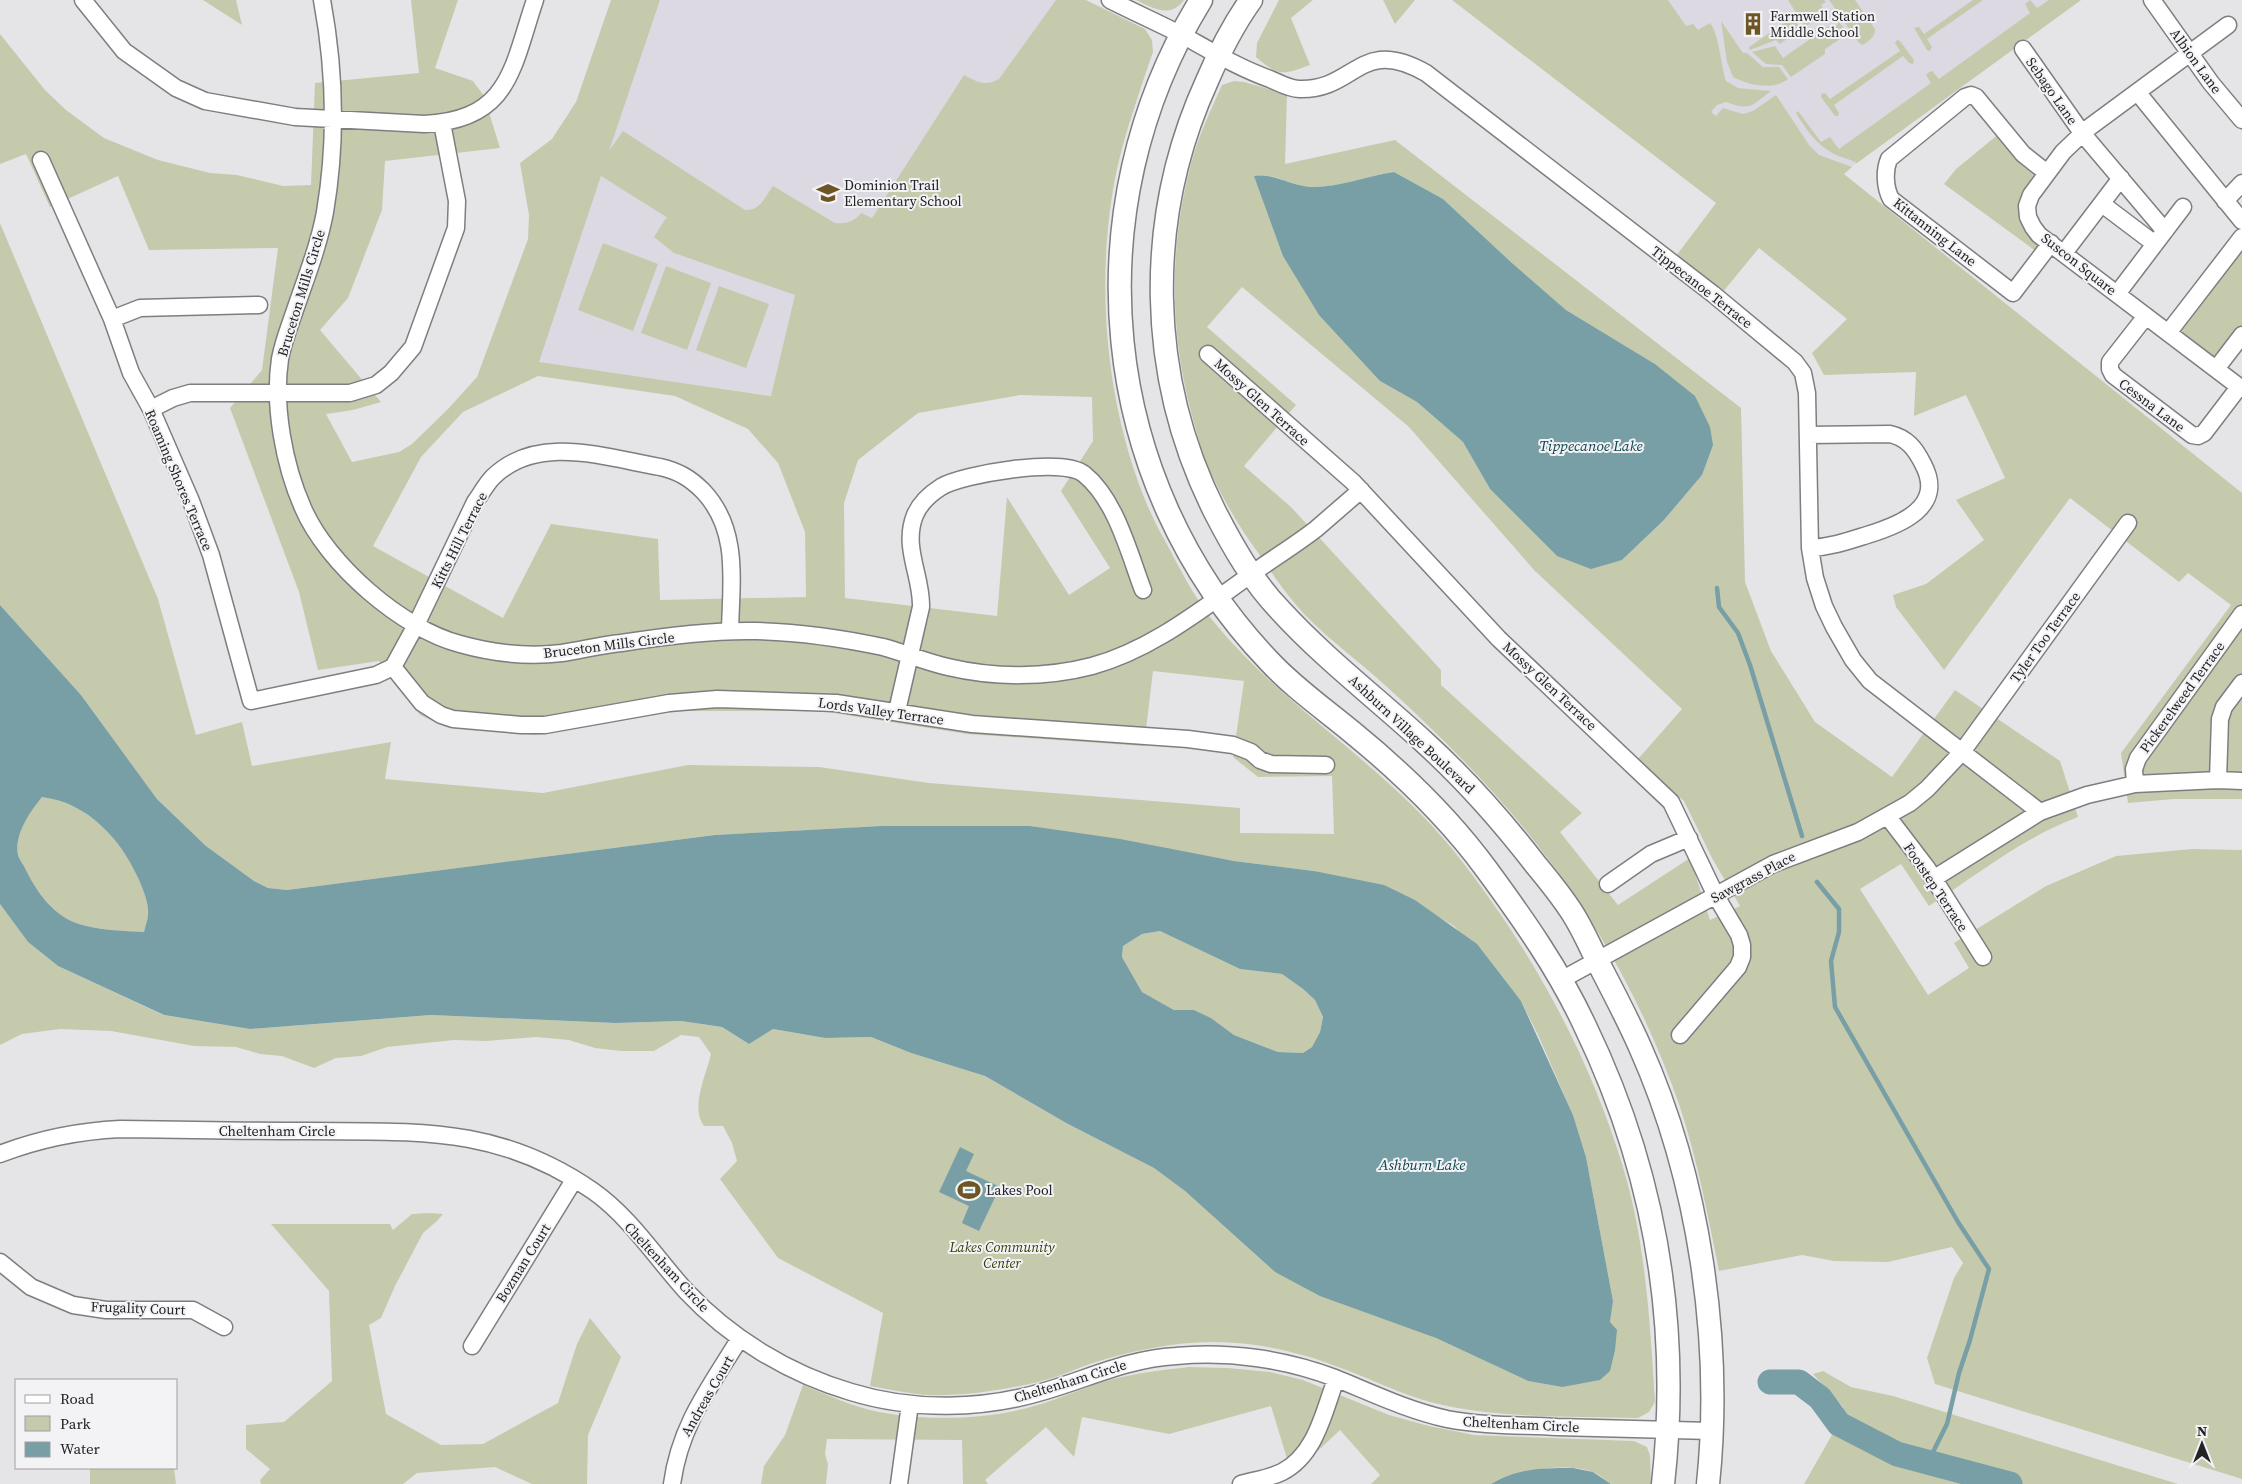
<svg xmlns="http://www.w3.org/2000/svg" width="2242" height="1484" font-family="'Source Serif 4',serif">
<rect width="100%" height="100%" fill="#e5e5e8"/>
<!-- built -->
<path fill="#dcd9e3" d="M621,0H1065L832,404L505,358Z
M1568,0H2081L1843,173L1818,197Z"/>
<!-- green -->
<path fill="#c6caad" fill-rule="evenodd" d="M203,0H236L242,25Z
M411,0H458L435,68L473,81L484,96L500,148L385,161L382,210L348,298L320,330L381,402L353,410L326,414L352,462L399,452L412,444L448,409L477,377L528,239L529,215L520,163L552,139L576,102L611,0H660L609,151L623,131L745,210C760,211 765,197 773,186L835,223C846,224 854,222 861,213L872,218L964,75C978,82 985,87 999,79L1056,0H1086L1145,29L1152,40L1153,52C1140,90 1126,130 1117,169C1094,278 1105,407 1149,509C1155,523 1163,537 1170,550C1184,577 1199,605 1219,628C1289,711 1385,766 1453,850C1528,944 1588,1051 1623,1167C1646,1243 1650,1324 1655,1402L1649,1412L1638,1418C1569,1416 1496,1419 1430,1402C1397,1393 1369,1378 1338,1367C1300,1352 1255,1342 1214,1342C1173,1342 1130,1351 1090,1364C1073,1370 1056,1378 1038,1382C1004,1390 960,1397 925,1395C907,1393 888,1389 870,1386L883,1313L778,1258L720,1179L737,1161L732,1143L723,1126H704C690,1107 706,1076 711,1054L699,1037L681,1035L654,1051H621L595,1048L569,1040L536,1037L486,1041L454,1040L387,1047L361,1056L336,1058L314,1068L282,1056L260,1054L236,1047L194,1046L111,1031L60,1029L22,1034L0,1045V904L28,942L58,966L163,1015L250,1029L431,1015L615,1023L681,1021L722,1027L749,1044L773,1029L825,1038L871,1037L911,1053L985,1076L1068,1124L1154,1168L1185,1191L1275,1272L1436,1338L1528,1381L1562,1387L1610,1322L1613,1301L1586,1157L1573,1115L1538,1035L1521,1001L1454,926L1435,915L1415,900L1314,871L1234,861L1030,826H881L715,835L287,890L268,888L254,881L206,846L157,799L81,695L0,605V223L158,599L196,735L242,722L252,766L391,742L385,779L543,793L688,765L819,767L929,783L1240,808V833L1334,834L1332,776L1258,777L1233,757L1244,681L1153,671L1144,746L967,734L821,711H678L535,735L446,727L420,715L379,661L318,670L299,592L230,408L262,370L278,248L149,250L118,176L50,207L26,154L0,164V34L45,90L66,110L104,138L158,160L210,173L237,175L283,186L311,185L315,83L419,73ZM601,176L668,218H666L654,237L674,253L795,295L771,396L539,362ZM538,376L675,396L748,429L778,463L805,532L806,597L660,600L658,539L551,524L503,618L373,546L421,457L463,412ZM1021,395L1092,397L1093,441L1061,491L1110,568L1069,595L1007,497L997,616L845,598L844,503L858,460L918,413Z
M1136,0H1184C1170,19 1153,8 1136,0Z
M1279,0H1313L1291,18L1310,65C1283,75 1279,77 1256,57L1257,43Z
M1383,0H1415L1395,24Z
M1452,0H1668L1686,26L1693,24L1698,30L1710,23C1719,33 1721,66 1726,81L1738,88L1771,91C1751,106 1751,111 1726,102L1717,105L1711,112L1716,116L1723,108L1743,114L1753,111L1776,95L1809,145L1819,155L1852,167L1844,174L2242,493V799H2174L2128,803L2121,753L2231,605L2188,573L2179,582L2070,498L1944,670L1896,607L1893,595L1926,584L1984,540L1956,500L2005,478L1966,395L1914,416L1916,372L1824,375L1812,353L1847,319L1759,248L1722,293L1676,256L1716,203Z
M1788,0H1824L1826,2L1821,5L1825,13L1805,27Z
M1829,0H1855L1875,29C1875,37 1870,40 1863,45L1859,43Z
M1973,0H1983L1927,39L1932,47L1930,51L1927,50L1914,28L1919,27L1924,34Z
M2030,0L2037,8L2049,0H2081L1857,163C1850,159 1842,158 1834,154C1817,145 1806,130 1796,113L1798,111L1821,142L1830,137L1839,149L1931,83L1926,75L1929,72L1932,71L1939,79L2030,13L2025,4Z
M1793,17L1801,29L1780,44L1776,40L1750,50L1749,47Z
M1721,21L1743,53H1747L1763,67H1779L1788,79C1773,91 1748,85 1733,77L1727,62Z
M1838,21L1847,32L1846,35L1825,49V54L1791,77L1782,65L1766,64L1752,52L1775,46L1783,58L1830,25L1833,28L1838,24Z
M1897,40L1900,41L1914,60L1913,64L1909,63L1903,56L1834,105L1839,113L1838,116H1835L1821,97V94L1825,93L1830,99L1900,51L1895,43Z
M1234,81L1244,82L1287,94L1285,164L1395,140L1741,408L1745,582L1771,651L1815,722L1892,777L1955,690L2060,761L2078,817C2024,837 1977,875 1929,906L1901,864L1860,889L1928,995L1969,968L1954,943L2046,886L2116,856L2192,849L2242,850V1479L1935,1384L1927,1358L1954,1278L1963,1263L1952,1247L1888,1262L1834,1261L1802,1255L1719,1271C1708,1216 1697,1158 1679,1104C1647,1013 1601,927 1542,851C1496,791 1443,738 1387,687C1360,662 1330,641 1304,614C1287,596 1273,575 1259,554C1241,530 1226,504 1213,478C1203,457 1197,434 1191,412C1170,331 1169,250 1190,168C1197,139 1210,112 1222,85ZM1394,172L1443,199L1512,263L1566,310L1655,364L1694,396L1702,475L1664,520L1622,560L1557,556L1490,489L1463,442L1417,402L1380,381L1254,176C1273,172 1291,186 1310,187C1338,188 1366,176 1394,172ZM1242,287L1409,427L1534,570L1682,709L1638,759L1684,801L1713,860L1740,906L1710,920L1690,858L1618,905L1560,832L1582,813L1441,685V670L1291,507L1244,466L1296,405L1207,327Z
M2000,133L2035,171C2034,180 2027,184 2023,192C2013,214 2023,231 2039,246L2037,252L1944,184L1956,169Z
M603,243L658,264L633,331L578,310Z
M2242,244V328L2220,357L2213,358L2180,333L2179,326Z
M666,266L711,283L687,350L641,333Z
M719,286L769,304L746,368L696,350Z
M42,796C90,806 120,837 139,880C143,890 149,903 148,914C148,920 145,926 144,932C123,931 100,930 79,924C53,916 36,891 25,868C23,864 19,859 18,855C14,833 30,812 42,796Z
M1160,931L1240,969L1282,974L1303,989L1315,1000L1323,1017L1320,1032L1312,1047L1303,1053L1278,1052L1234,1035L1211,1018L1194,1010H1174L1142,992L1122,957L1123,946L1142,934Z
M430,1213L443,1214L437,1221L423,1233L395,1286L381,1318L369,1325L386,1414L441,1445L483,1444L558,1403L577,1344L590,1318L621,1357L588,1435L587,1484H532L495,1467L417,1473L403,1484H261L260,1480L270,1469L246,1449V1425L284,1422L332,1381L329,1291L271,1224H390L393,1230L412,1214Z
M1189,1367L1228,1368L1270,1372L1303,1380L1389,1415L1429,1426L1474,1435L1634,1441L1647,1447L1650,1456L1651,1484C1639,1484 1623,1484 1612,1484C1606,1482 1600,1474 1593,1472C1565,1462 1516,1470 1491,1484H1371L1380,1475L1340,1430L1292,1475L1271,1406L1169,1434L1082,1417L1074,1457L1046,1427L985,1480L988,1484H963L962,1440L827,1439L825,1454L828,1464L826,1484H761L764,1466L785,1435L803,1385C828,1395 853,1407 879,1412C926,1421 987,1420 1034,1406C1060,1399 1084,1387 1110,1380C1136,1373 1162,1370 1189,1367Z
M1823,1371L1851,1387L1893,1396L2178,1484H1804L1833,1433L1843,1407L1813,1374Z
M90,1468H174L176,1484H90Z"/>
<!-- water -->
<path fill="#789ea6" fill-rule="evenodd" d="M1394,172L1443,199L1512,263L1566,310L1655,364L1695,396L1710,427L1713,445L1702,475L1664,520L1622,560L1591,569L1557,556L1490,489L1463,442L1417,402L1380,381L1319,315L1283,256L1254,176C1274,173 1291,186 1310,187C1338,188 1366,176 1394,172Z
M0,605L81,695L157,799L206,846L254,881L268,888L287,890L715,835L881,826H1030L1120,839L1234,861L1314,871L1384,885L1415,900L1477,944L1521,1001L1573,1115L1586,1157L1613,1301L1610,1322L1617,1330L1615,1350L1610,1371L1600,1380L1562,1387L1528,1381L1436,1338L1320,1296L1275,1272L1185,1191L1154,1168L1068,1124L985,1076L911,1053L871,1037L825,1038L773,1029L749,1044L722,1027L681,1021L615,1023L431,1015L250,1029L164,1015L58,966L28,942L0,904ZM42,797C88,803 121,839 139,880C143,890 149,903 148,914C148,920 145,926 144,932C123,931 99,930 79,924C53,916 36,891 25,868C23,864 19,859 18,855C14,834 30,812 42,797ZM1160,931L1240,969L1282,974L1303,989L1315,1000L1323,1017L1320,1032L1312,1047L1303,1053L1278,1052L1234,1035L1211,1018L1194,1010H1174L1142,992L1122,957L1123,946L1142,934Z
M960,1147L974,1154L966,1171L1000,1187L979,1231L962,1223L969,1206L939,1192Z
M1573,1468L1593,1472L1611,1484H1491C1519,1468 1542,1468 1573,1468Z"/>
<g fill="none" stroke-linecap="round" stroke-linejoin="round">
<!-- stream -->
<path stroke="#789ea6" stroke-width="4.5" d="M1717,588L1719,607L1738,633L1750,665L1802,836
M1817,882L1839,909V932L1831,961L1835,1007L1958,1222L1989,1269L1970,1340L1959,1373L1947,1424L1928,1462"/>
<!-- river -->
<path stroke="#789ea6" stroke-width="25" d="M1770,1382H1799L1820,1398L1839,1424L1897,1454L2010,1484"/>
<defs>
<path id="street" d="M83,0L124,51L176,88L205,101L295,117L424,124C510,120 512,68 535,0
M322,0C335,70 337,141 325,212C319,245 306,278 295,310C290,325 283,342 280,359C273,406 284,465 303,508C327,564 402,629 460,644C492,653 529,657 562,653C582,650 601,645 621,643C665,636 711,630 756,631C799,632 841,638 883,647C905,653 926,662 948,667C994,678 1046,678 1092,666C1150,650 1198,612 1246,578C1269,561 1294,546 1316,529C1331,516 1346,503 1361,490
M1110,0C1134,12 1158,23 1182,35C1211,51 1239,68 1270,79C1279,83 1290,89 1299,89C1356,91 1359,35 1426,73L1713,294L1795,362L1803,373L1807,393L1810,548L1815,578L1824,606L1834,627L1853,660L1870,681L2040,812
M2152,0L2211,83L2242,120
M2228,25L2087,129L2063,152L2031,195L2027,206L2028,217L2033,227L2039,235L2242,389
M2023,49L2082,133L2165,231
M2138,93L2242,221
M41,160L112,319L131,373L151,409L191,501L211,555L251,701L376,675L393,667
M2047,173L2023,154L1976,97L1971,95L1965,97L1889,159C1884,171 1885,188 1891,199L2013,293L2051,243
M2225,201L2242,183
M2102,204L2155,244
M2064,253L2121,178
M2117,294L2183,207
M2146,316L2110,362V369L2113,375L2192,435L2198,436L2204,433L2239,387
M112,319L140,308L259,305
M2168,333L2242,237
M1208,354L1353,482L1499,639L1671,802L1716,896L1739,935L1742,945V957L1738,967L1680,1035
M2216,369L2242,335
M151,409L173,398L190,393H350L376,385L391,373L413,347L456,228L457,201L442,123
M1808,435L1890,434C1907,438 1915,448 1923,464C1946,507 1900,525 1867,535C1848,541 1831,547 1810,548
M393,667L422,703L441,715L453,719L521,725H545L669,703L717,699L836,703L972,724L1188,739L1233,745L1251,752L1260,760L1271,764L1326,765
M393,667L416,625L475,502C481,494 486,484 493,477C538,433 607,458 660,467C678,471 690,478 703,491C740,530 731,582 730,631
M897,711L921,607C922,576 902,547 915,515C920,503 930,494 941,487C963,474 1063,457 1084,474C1116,500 1129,553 1143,590
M2218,780L2220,719L2224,707L2242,683
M2135,784L2134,769L2138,758L2242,614
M1888,817L1927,868L1983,957
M1933,879L2040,812L2087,795L2135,784L2218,780L2242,781
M1608,884L1651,854L1689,838
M1561,980L1773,864L1858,832L1910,803L1927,789L1962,752L2128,523
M0,1154C39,1139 78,1131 120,1129C182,1130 245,1131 307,1131C416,1132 498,1125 593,1191C630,1217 656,1258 686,1291C730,1338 789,1374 851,1392C913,1411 983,1410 1045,1391C1090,1378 1127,1359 1176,1356C1229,1351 1285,1359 1335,1378C1372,1393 1407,1410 1447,1419C1483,1426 1520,1425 1557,1427C1608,1428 1659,1430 1711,1431
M0,1262L31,1287L73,1305L106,1310H193L224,1327
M472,1346L574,1180
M672,1484C680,1425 710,1387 740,1338
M899,1484L910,1404
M1241,1484C1255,1480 1270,1478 1282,1472C1316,1455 1324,1411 1336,1379"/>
<path id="secondary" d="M1201,0C1072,210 1098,482 1269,661C1294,688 1323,708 1352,732C1401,772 1449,818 1487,870C1523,919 1559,970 1585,1026C1655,1171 1681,1324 1663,1484
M1251,0C1233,25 1219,53 1207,81C1144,219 1147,377 1215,512C1233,547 1253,582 1280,610C1324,658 1375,697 1423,741C1465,779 1502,821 1536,865C1550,882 1565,900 1576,919C1586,936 1594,955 1603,972C1616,997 1629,1022 1640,1047C1699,1179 1723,1341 1708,1484"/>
</defs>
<!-- street casing -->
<use href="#street" stroke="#7e7d80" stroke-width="19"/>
<!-- secondary casing -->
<use href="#secondary" stroke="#7e7d80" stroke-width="25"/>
<!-- street -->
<use href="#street" stroke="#fff" stroke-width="16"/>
<!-- secondary -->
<use href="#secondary" stroke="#fff" stroke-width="22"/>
</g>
<!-- icons -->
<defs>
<symbol id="building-bare" viewBox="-9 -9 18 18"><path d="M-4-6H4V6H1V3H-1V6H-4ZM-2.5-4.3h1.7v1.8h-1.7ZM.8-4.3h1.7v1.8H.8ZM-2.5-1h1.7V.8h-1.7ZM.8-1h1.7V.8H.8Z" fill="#6d5525" stroke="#f3f2f5" stroke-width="2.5" paint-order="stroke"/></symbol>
<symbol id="school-bare" viewBox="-9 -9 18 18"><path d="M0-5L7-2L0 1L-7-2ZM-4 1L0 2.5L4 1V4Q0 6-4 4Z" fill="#6d5525" stroke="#f3f2f5" stroke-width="2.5" paint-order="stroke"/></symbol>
<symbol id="stadium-bare" viewBox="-9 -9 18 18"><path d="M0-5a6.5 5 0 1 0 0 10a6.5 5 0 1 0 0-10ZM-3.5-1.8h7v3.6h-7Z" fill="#6d5525" stroke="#f3f2f5" stroke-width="2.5" paint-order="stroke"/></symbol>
</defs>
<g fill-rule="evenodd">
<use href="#building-bare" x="1737" y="8" width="32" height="32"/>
<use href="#school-bare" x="812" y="177" width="32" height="32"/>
<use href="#stadium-bare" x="953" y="1174" width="32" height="32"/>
</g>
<g text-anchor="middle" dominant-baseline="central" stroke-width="4" stroke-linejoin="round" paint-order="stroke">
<!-- poi labels -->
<g font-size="14" fill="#232224" stroke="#f3f2f5" text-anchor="start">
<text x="1770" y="16">Farmwell Station<tspan x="1770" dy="16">Middle School</tspan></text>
<text x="844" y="185">Dominion Trail<tspan x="844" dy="16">Elementary School</tspan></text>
<text x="986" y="1190">Lakes Pool</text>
</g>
<!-- street labels -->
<g font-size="14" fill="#232224" stroke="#f3f2f5">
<text transform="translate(2196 61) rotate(54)">Albion Lane</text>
<text transform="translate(2052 91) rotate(55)">Sebago Lane</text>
<text transform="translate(1935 232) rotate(38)">Kittanning Lane</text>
<text transform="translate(2079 264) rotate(38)">Suscon Square</text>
<text transform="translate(1702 287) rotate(38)">Tippecanoe Terrace</text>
<text transform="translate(301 293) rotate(-73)">Bruceton Mills Circle</text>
<text transform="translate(1262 402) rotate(42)">Mossy Glen Terrace</text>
<text transform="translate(2152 405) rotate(37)">Cessna Lane</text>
<text transform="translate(179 480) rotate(67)">Roaming Shores Terrace</text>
<text transform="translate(459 540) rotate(-63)">Kitts Hill Terrace</text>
<text transform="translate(2045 637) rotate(-54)">Tyler Too Terrace</text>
<text transform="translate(609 645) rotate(-7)">Bruceton Mills Circle</text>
<text transform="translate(1550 686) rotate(43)">Mossy Glen Terrace</text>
<text transform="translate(2182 697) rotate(-54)">Pickerelweed Terrace</text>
<text transform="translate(881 711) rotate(8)">Lords Valley Terrace</text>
<text transform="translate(1412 734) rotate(43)">Ashburn Village Boulevard</text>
<text transform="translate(1753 877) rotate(-28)">Sawgrass Place</text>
<text transform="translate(1936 887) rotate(56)">Footstep Terrace</text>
<text x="277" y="1131">Cheltenham Circle</text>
<text transform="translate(523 1263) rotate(-58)">Bozman Court</text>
<text transform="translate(667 1267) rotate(47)">Cheltenham Circle</text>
<text transform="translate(138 1308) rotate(2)">Frugality Court</text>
<text transform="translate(1070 1381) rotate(-17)">Cheltenham Circle</text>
<text transform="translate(707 1396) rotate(-60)">Andreas Court</text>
<text transform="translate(1521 1424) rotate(3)">Cheltenham Circle</text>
</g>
<!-- park labels -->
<g font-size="14" font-style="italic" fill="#393c04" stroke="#f3f2f5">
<text x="1002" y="1247">Lakes Community<tspan x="1002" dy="16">Center</tspan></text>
</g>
<!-- water labels -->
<g font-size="15" font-style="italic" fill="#0c4650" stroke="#f3f2f5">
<text x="1591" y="445">Tippecanoe Lake</text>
<text x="1422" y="1164">Ashburn Lake</text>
</g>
</g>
<!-- legend -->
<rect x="15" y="1379" width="162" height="90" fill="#f3f2f5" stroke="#a09fa1"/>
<rect x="25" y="1395" width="25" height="8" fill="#ffffff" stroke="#a09fa1"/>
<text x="60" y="1404" font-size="15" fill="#232224">Road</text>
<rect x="25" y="1416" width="25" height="15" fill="#c6caad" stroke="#a09fa1"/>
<text x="60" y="1429" font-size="15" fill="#232224">Park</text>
<rect x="25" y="1442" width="25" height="15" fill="#789ea6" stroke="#a09fa1"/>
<text x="60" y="1454" font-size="15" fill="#232224">Water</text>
<!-- north arrow -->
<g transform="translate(2202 1444)" stroke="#f3f2f5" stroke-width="4" paint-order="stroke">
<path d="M0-4L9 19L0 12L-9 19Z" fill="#232224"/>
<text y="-8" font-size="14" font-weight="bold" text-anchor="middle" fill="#232224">N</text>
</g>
</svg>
